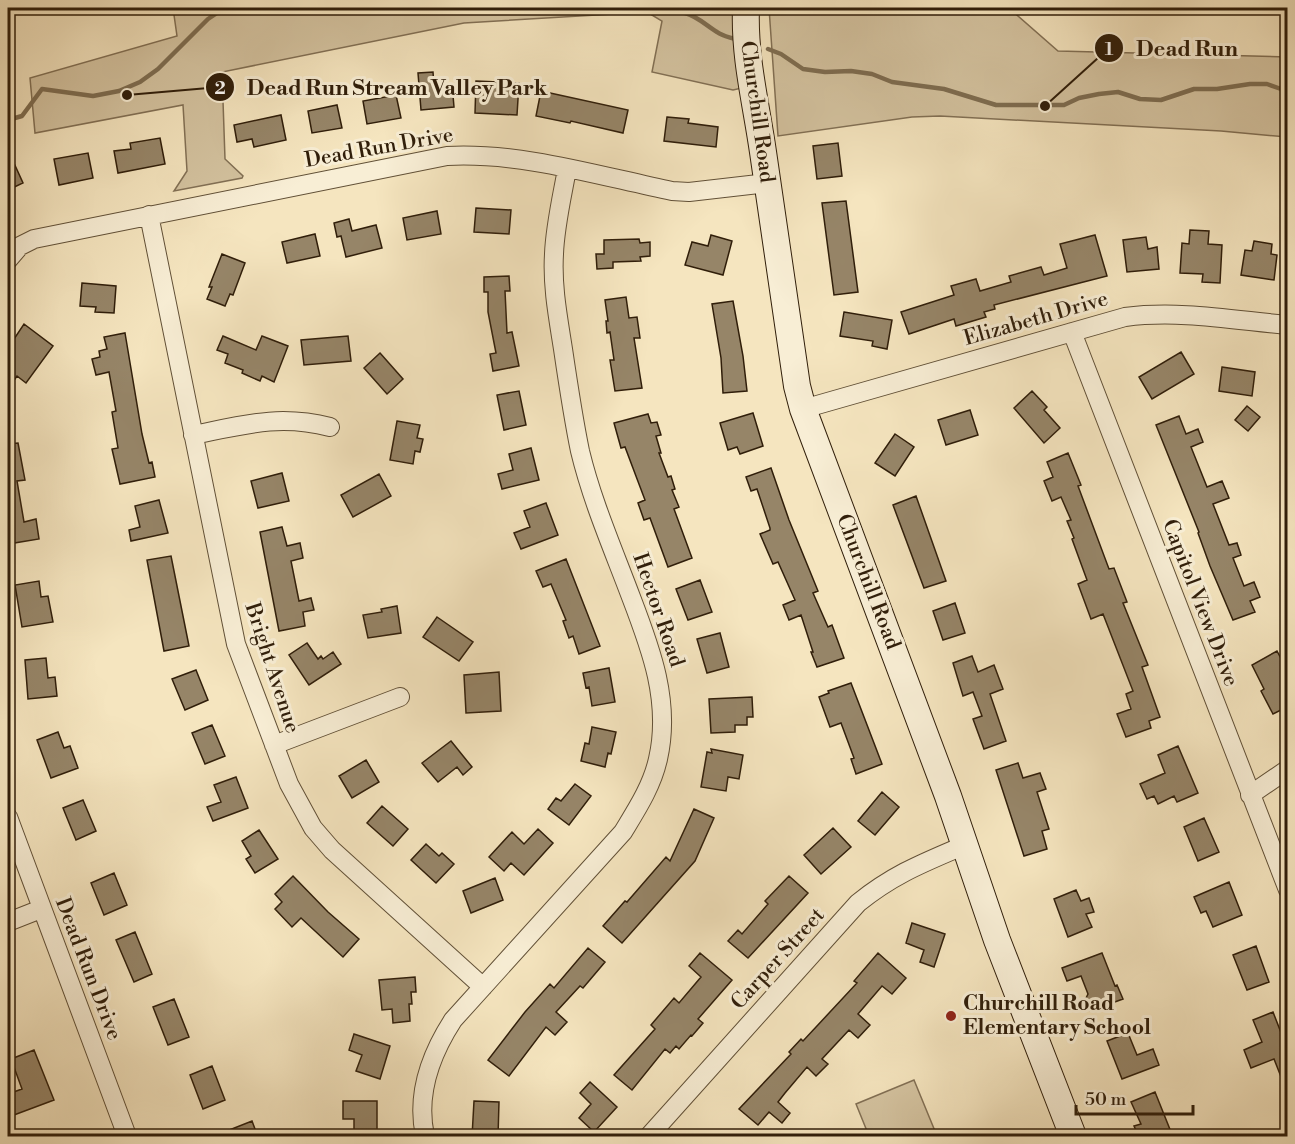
<svg xmlns="http://www.w3.org/2000/svg" width="1295" height="1144" font-family="'Libre Bodoni',serif">
<rect width="100%" height="100%" fill="#f5e5bf"/>
<filter id="stains"><feTurbulence type="fractalNoise" baseFrequency=".00333" numOctaves="4"/><feColorMatrix values="0 0 0 0 .2 0 0 0 0 .09 0 0 0 0 .02 0 0 0 .5 -.17"/></filter>
<radialGradient id="worn" r=".72"><stop offset=".6" stop-color="#630" stop-opacity="0"/><stop offset="1" stop-color="#630" stop-opacity=".3"/></radialGradient>
<!-- green -->
<path fill="#d4c3a0" stroke="#827055" stroke-width="1.5" d="M173,8H745L742,88L733,90L652,72L662,21L647,12L464,23L222,72L225,159L243,176L242,178L174,191L187,171L183,105L35,133L30,78L177,36Z
M769,8H1009L1058,51L1287,57V137L1221,131L940,116L912,117L778,136Z
M914,1080L937,1136H869L856,1104Z"/>
<g fill="none" stroke-linecap="round" stroke-linejoin="round">
<!-- stream -->
<path stroke="#7e6d51" stroke-width="4.5" d="M264,8L291,9L304,8
M629,8C648,17 665,8 685,13C697,16 707,26 717,32C722,36 729,37 735,39
M768,49L781,54L803,69L825,72L851,71L872,74L892,82L944,89L996,105H1064L1079,98L1099,94L1118,92L1140,99L1161,100L1194,89H1217L1250,84H1267L1281,89L1288,97
M8,120L22,116L42,89L93,96L119,91L140,82L158,69L208,19L223,9L232,8"/>
</g>
<!-- building -->
<path fill="#968568" stroke="#301e0a" stroke-width="1.5" d="M433,72L434,85L452,84L454,107L421,110L418,73Z
M476,81L519,83L517,115L475,113Z
M541,91L628,110L623,133L571,121L570,123L536,116Z
M396,95L401,118L367,124L363,101Z
M337,105L342,128L312,133L308,111Z
M281,115L286,140L254,147L252,139L237,142L234,125Z
M667,117L689,119L688,123L718,127L716,147L664,141Z
M160,138L165,164L118,173L114,151L131,149L130,143Z
M838,143L842,176L817,179L813,146Z
M8,150L23,183L8,190Z
M88,153L93,178L59,185L54,159Z
M846,201L858,292L834,295L822,203Z
M476,208L511,210L509,234L474,232Z
M437,211L441,234L407,240L403,218Z
M349,219L352,231L376,225L382,248L346,257L341,236L337,237L334,223Z
M1190,230L1209,231L1208,244L1222,245L1220,283L1202,282L1203,274L1180,273L1182,243L1189,244Z
M315,234L320,256L287,263L282,242Z
M711,235L732,241L723,275L685,265L692,242L708,246Z
M1095,235L1107,276L994,305L995,309L984,312L986,317L956,326L954,319L909,334L901,312L954,295L951,286L976,279L980,291L1011,282L1009,276L1041,267L1044,275L1067,268L1060,244Z
M1146,237L1148,249L1157,247L1159,269L1127,272L1123,240Z
M639,239L640,243L650,242V256L640,257L641,261L613,262V268L597,269L596,254H604V240Z
M1254,241L1272,244L1271,254L1277,255L1274,280L1241,275L1245,250L1252,251Z
M222,254L245,263L233,295L230,294L225,306L207,299L212,287H209Z
M509,276L510,291H505L507,333L512,332L519,366L493,371L490,354L496,353L488,312V292H484V277Z
M82,283L116,286L114,313L95,312L96,307L80,306Z
M626,297L629,318L637,317L640,338H634L642,388L615,391L610,360H614L610,332L607,333L606,321H608L605,300Z
M733,301L743,356L747,391L723,393L721,358L712,304Z
M844,312L892,320L887,349L872,346L873,341L840,336Z
M24,324L53,346L26,383L17,376L8,389V348Z
M125,333L142,434L149,463L152,462L155,477L120,484L112,449L118,448L112,412L116,411L109,372L96,375L92,359L100,357L99,351L107,349L104,337Z
M223,336L256,350L262,336L288,346L274,382L262,376L260,381L242,373L243,370L225,363L228,354L217,350Z
M348,336L351,361L304,365L301,340Z
M1181,352L1194,374L1152,399L1139,377Z
M380,353L403,379L387,394L364,368Z
M1222,367L1255,372L1252,396L1219,391Z
M519,391L526,425L504,430L497,395Z
M1032,391L1047,407L1044,410L1060,428L1044,443L1014,408Z
M1247,406L1260,417L1248,431L1235,420Z
M970,410L978,435L946,445L938,420Z
M753,413L763,446L740,454L737,447L728,450L720,423Z
M648,414L651,423L657,422L661,435L656,436L661,453H659L668,477L671,476L675,489L672,490L679,507L674,509L692,558L668,567L650,518L644,520L638,503L645,500L625,447L621,448L614,423Z
M1179,416L1186,434L1198,429L1203,442L1191,447L1207,487L1222,481L1229,498L1213,504L1229,545L1237,543L1241,555L1233,558L1244,586L1254,582L1260,597L1250,601L1255,612L1233,620L1210,566L1198,533L1199,532L1156,425Z
M397,421L420,425L417,438L423,439L420,452L415,451L413,464L390,460Z
M895,434L914,447L895,476L875,463Z
M18,443L25,480L17,481L24,522L36,519L39,539L8,544V444Z
M531,448L539,480L502,489L498,474L513,470L509,454Z
M1068,453L1081,485L1078,486L1109,569L1114,568L1127,602L1123,603L1148,665L1142,667L1160,717L1149,721L1151,728L1126,737L1117,714L1131,709L1126,694L1133,691L1103,614L1091,619L1078,584L1087,580L1072,539L1074,538L1067,521L1071,520L1061,497L1052,501L1044,481L1053,477L1047,462Z
M771,468L789,520L818,591L813,593L828,627L832,625L844,658L817,667L811,652H813L801,615L789,620L783,605L795,600L778,562L773,564L760,534L770,530V528L757,489L751,491L746,477Z
M282,473L289,501L258,508L251,481Z
M379,474L391,496L353,517L341,495Z
M916,496L946,581L924,588L893,505Z
M159,500L168,533L131,541L129,530L140,527L135,506Z
M546,503L558,535L521,549L514,533L530,527L524,511Z
M282,527L287,546L300,543L303,558L291,561L299,601L311,598L314,610L303,612L305,626L279,631L260,532Z
M171,556L189,646L164,651L147,560Z
M566,559L600,646L579,654L573,636L569,638L563,621L566,620L551,584L543,587L536,571Z
M700,580L712,612L688,620L676,589Z
M39,581L41,597L48,596L53,622L22,627L15,585Z
M955,603L965,633L943,640L933,611Z
M397,606L401,633L368,638L363,615L382,612L381,609Z
M437,617L473,642L459,661L423,637Z
M720,633L729,667L707,673L697,639Z
M307,643L318,659L321,656L323,659L333,652L341,664L309,685L289,655Z
M1277,651L1285,666L1281,668L1287,680V707L1273,714L1261,691L1264,689L1252,665Z
M972,656L978,672L994,665L1003,689L990,694L1006,741L984,749L973,719L982,716L973,692L963,696L953,663Z
M46,658L48,678L55,677L57,696L28,699L25,660Z
M609,668L615,702L592,706L589,687L586,688L583,673Z
M196,670L208,700L185,710L172,679Z
M499,672L501,711L466,713L464,675Z
M851,683L882,764L856,774L851,759L854,758L841,723L830,727L819,697L829,693L828,691Z
M752,697L753,717H747V725H735V732L711,733L709,699Z
M212,725L225,756L205,764L192,733Z
M592,727L616,732L611,754L608,753L605,767L581,761L585,743L589,744Z
M58,732L64,748L70,746L78,768L51,778L37,740Z
M451,741L472,767L463,775L457,767L438,782L422,763Z
M1178,746L1198,793L1177,802L1174,796L1158,804L1154,796L1147,799L1140,784L1165,773L1158,755Z
M711,749L743,755L739,779L728,777L726,791L701,787L707,752L712,753Z
M366,760L379,782L352,798L339,776Z
M1018,763L1023,778L1040,773L1046,789L1037,792L1049,829L1042,831L1047,849L1024,856L996,770Z
M236,777L248,808L213,821L207,807L221,802L214,785Z
M575,784L591,796L569,825L548,809L556,798L561,801Z
M882,792L899,807L875,835L858,821Z
M83,800L96,831L76,840L63,808Z
M382,806L408,829L393,846L367,823Z
M694,809L714,818L695,861L622,943L603,926L625,901L627,902L666,857L670,861Z
M1204,818L1219,852L1198,861L1184,827Z
M833,828L851,847L821,874L804,855Z
M538,829L553,843L524,875L511,863L504,871L489,857L512,832L524,844Z
M259,830L278,859L255,873L246,859L251,856L242,841Z
M426,844L439,856L442,853L454,864L436,883L411,860Z
M114,873L127,905L104,915L91,883Z
M293,876L328,912L359,939L343,957L301,918L292,927L275,909L282,902L275,894Z
M789,876L808,893L748,958L728,941L738,930L742,934L768,904L765,901Z
M495,878L503,900L471,913L463,891Z
M1229,882L1242,915L1213,927L1206,911L1201,913L1194,897Z
M1076,890L1081,901L1089,898L1094,912L1086,914L1092,927L1068,937L1054,899Z
M912,923L945,934L934,967L920,962L924,950L906,943Z
M135,932L152,974L134,982L116,940Z
M1256,946L1269,982L1247,990L1233,955Z
M588,948L605,962L583,988L580,986L556,1012L567,1022L555,1035L546,1027L509,1076L488,1060L525,1012L550,984L554,988Z
M700,953L732,980L698,1019L703,1023L692,1036L691,1035L679,1049L676,1046L670,1053L665,1049L632,1090L614,1075L655,1029L651,1025L674,998L679,1003L701,977L689,966Z
M878,953L906,978L892,994L882,986L858,1014L870,1025L858,1038L849,1030L822,1059L828,1064L816,1076L807,1067L785,1093L778,1102L790,1113L782,1123L769,1112L758,1125L739,1109L791,1054L789,1052L801,1039L803,1041L857,983L854,981Z
M1102,953L1115,986L1117,985L1123,999L1090,1011L1084,1007L1083,1004L1088,994L1081,976L1067,981L1062,968Z
M415,977L416,992H411L412,1004H409L410,1021L393,1023L392,1009L382,1010L379,980Z
M174,999L189,1037L168,1045L153,1007Z
M1273,1012L1287,1048V1092L1274,1059L1251,1068L1244,1050L1262,1042L1253,1020Z
M1128,1033L1137,1055L1153,1049L1159,1065L1122,1079L1107,1041Z
M354,1034L390,1046L380,1079L356,1071L362,1055L349,1050Z
M34,1050L54,1100L14,1115L8,1094L22,1089L11,1059Z
M212,1066L225,1100L203,1109L190,1075Z
M590,1082L617,1107L594,1132L579,1118L591,1104L580,1093Z
M1155,1092L1171,1132L1161,1137H1139L1134,1126L1141,1124L1131,1102Z
M343,1101H377V1136H354V1119H343Z
M474,1101L499,1102L498,1137H472Z
M252,1121L258,1137H214V1136Z"/>
<g fill="none" stroke-linecap="round" stroke-linejoin="round">
<defs>
<path id="street" d="M149,215L236,644L289,784L313,828L332,850L483,987
M8,260L20,246L34,239L447,156C522,152 599,176 672,191L689,192L767,183
M1072,332L1288,890
M803,409L1125,317C1179,310 1233,320 1288,325
M193,435C243,425 279,414 330,427
M274,745L400,697
M1250,795L1288,769
M8,817L127,1136
M8,922L41,909
M425,1136C416,1095 431,1054 453,1020L623,832C637,809 652,786 658,759C671,702 651,649 631,597C613,549 592,501 580,451C573,417 568,383 563,349C558,317 552,286 554,254C555,226 562,197 567,169
M649,1136L858,903C894,874 923,863 965,845"/>
<path id="secondary" d="M746,8C744,57 756,103 763,152C775,230 786,308 797,386L803,409L948,796L997,940L1073,1136"/>
</defs>
<!-- street casing -->
<use href="#street" stroke="#615037" stroke-width="20"/>
<!-- secondary casing -->
<use href="#secondary" stroke="#301e0a" stroke-width="28"/>
<!-- street -->
<use href="#street" stroke="#f8eed5" stroke-width="18"/>
<!-- secondary -->
<use href="#secondary" stroke="#f8eed5" stroke-width="26"/>
</g>
<!-- markers -->
<circle fill="#8f2418" stroke="#f8eed5" stroke-width="2" cx="951" cy="1016" r="6"/>
<g text-anchor="middle" dominant-baseline="central" stroke-width="6" stroke-linejoin="round" paint-order="stroke">
<!-- street labels -->
<g font-size="21" fill="#301e0a" stroke="#f8eed5">
<text transform="translate(757 112) rotate(82)">Churchill Road</text>
<text transform="translate(379 148) rotate(-10)">Dead Run Drive</text>
<text transform="translate(1036 319) rotate(-16)">Elizabeth Drive</text>
<text transform="translate(868 582) rotate(69)">Churchill Road</text>
<text transform="translate(1200 603) rotate(69)">Capitol View Drive</text>
<text transform="translate(658 610) rotate(71)">Hector Road</text>
<text transform="translate(272 668) rotate(72)">Bright Avenue</text>
<text transform="translate(778 959) rotate(-48)">Carper Street</text>
<text transform="translate(88 969) rotate(69)">Dead Run Drive</text>
</g>
<!-- poi labels -->
<g font-size="21" font-weight="bold" fill="#301e0a" stroke="#f8eed5" text-anchor="start">
<text x="963" y="1004">Churchill Road<tspan x="963" dy="24">Elementary School</tspan></text>
</g>
</g>
<!-- callouts -->
<path fill="none" stroke="#301e0a" stroke-width="2" d="M1045 106L1109 48M127 95L220 87"/>
<g fill="#301e0a" stroke="#f8eed5" stroke-width="2">
<circle cx="1045" cy="106" r="6"/>
<circle cx="127" cy="95" r="6"/>
<circle cx="1109" cy="48" r="15"/>
<circle cx="220" cy="87" r="15"/>
</g>
<g font-size="18" text-anchor="middle" font-weight="bold" fill="#fff">
<text x="1109" y="55">1</text>
<text x="220" y="94">2</text>
</g>
<g font-size="22" text-anchor="middle" font-weight="bold" fill="#301e0a" stroke="#f8eed5" stroke-width="6" stroke-linejoin="round" paint-order="stroke">
<text x="1187" y="56">Dead Run</text>
<text x="397" y="95">Dead Run Stream Valley Park</text>
</g>
<!-- margin -->
<rect width="1295" height="1144" fill="none" stroke="#f5e5bf" stroke-width="30"/>
<rect x="9" y="9" width="1277" height="1126" fill="none" stroke="#301e0a" stroke-width="3"/>
<rect x="15" y="15" width="1265" height="1114" fill="none" stroke="#301e0a" stroke-width="1.5"/>
<!-- scale -->
<path d="M1076 1105v9h117v-9" fill="none" stroke="#301e0a" stroke-width="3"/>
<text x="1085" y="1105" font-size="18" fill="#301e0a" stroke="#f8eed5" stroke-width="4.5" paint-order="stroke">50 m</text>
<rect width="100%" height="100%" filter="url(#stains)"/>
<rect width="100%" height="100%" fill="url(#worn)"/>
</svg>
